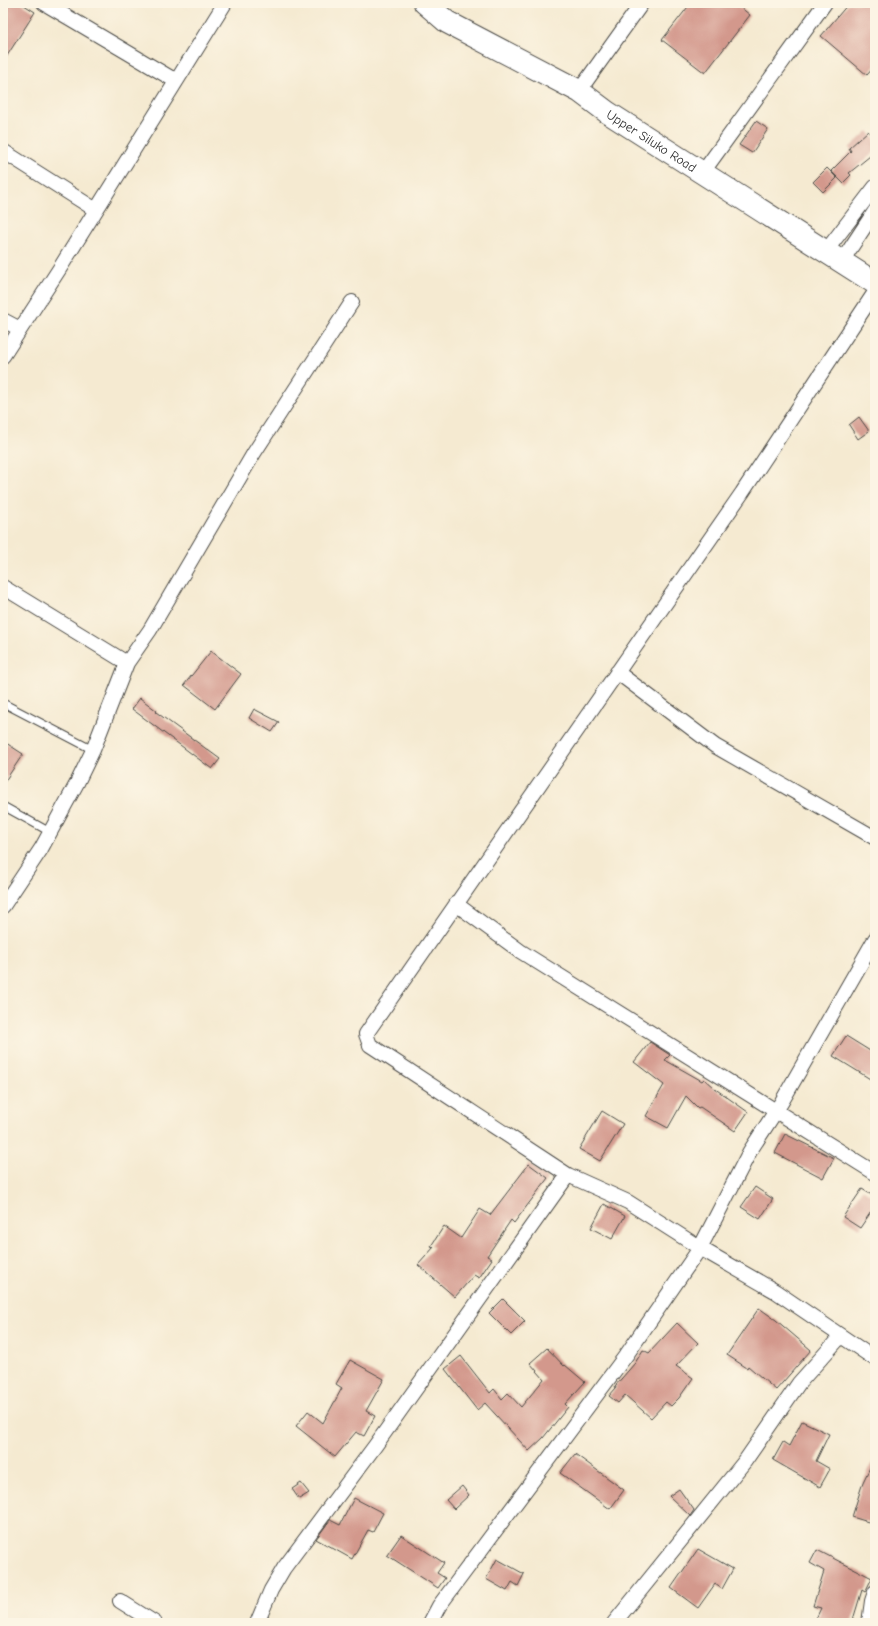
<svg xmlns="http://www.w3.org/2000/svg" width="878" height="1626" font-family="'Comic Neue',sans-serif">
<rect width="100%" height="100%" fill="#fcf5e5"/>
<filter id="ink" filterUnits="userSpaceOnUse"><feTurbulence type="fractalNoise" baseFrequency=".025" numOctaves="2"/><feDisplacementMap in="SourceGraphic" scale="8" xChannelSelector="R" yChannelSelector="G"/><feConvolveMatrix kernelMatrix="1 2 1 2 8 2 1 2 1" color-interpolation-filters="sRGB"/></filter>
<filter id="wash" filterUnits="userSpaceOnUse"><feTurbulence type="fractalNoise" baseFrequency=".012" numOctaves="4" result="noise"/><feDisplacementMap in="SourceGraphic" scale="16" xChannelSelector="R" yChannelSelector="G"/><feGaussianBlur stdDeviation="0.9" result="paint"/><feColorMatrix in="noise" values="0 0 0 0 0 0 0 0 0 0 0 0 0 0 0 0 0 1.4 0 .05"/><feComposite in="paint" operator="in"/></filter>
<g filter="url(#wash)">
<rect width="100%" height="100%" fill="#f5ead1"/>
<g id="blocks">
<!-- building -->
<path fill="#d3988c" d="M9,3H21L35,12L3,62V12Z
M691,3H735L750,15L705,73L662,40Z
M849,3H871L875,7V66L867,75L821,36Z
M756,121L768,129L752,153L739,145Z
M868,131L875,139V152L849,173L851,175L843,183L831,171L851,151L849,148Z
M827,168L837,178L823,192L813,182Z
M859,417L869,431L858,439L849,425Z
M211,651L241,674L215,709L184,685Z
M140,698L157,711L156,712L220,759L212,769L132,709Z
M254,709L279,722L272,732L249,718Z
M3,741L23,754L3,784Z
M846,1036L875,1054V1082L833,1056Z
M650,1042L670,1055L665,1060L702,1081L704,1079L714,1088L748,1112L735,1131L700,1107L698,1108L686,1096L668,1128L646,1116L664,1085L634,1062Z
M602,1111L623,1124L600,1161L579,1149Z
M785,1134L834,1158L823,1178L775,1153Z
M529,1164L548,1178L514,1223L511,1220L487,1256L492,1259L479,1278L474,1275L455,1297L418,1265L434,1247L431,1246L444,1226L461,1238L480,1209L490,1215Z
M755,1187L773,1199L760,1219L741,1207Z
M862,1189L875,1197V1206L860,1228L843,1217Z
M604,1204L625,1216L612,1239L591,1228Z
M503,1299L525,1321L511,1335L489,1313Z
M759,1308L776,1320L811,1350L776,1390L748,1366L747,1368L727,1355Z
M677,1323L698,1343L676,1366L693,1378L679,1398L671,1406L666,1402L651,1418L625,1395L618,1403L609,1396L616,1388L615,1386L635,1363L643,1350L649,1353Z
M547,1348L564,1366L565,1365L585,1382L565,1404L568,1407L543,1438L529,1451L485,1403L477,1410L445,1369L461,1356L490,1393L494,1389L502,1399L508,1393L521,1407L544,1379L530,1363Z
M350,1360L384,1379L366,1411L375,1416L364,1436L356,1432L335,1457L296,1426L308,1411L323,1423L342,1388L336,1384Z
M802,1421L829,1434L816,1461L830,1469L820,1487L773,1460L783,1442L789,1446Z
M575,1454L624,1490L610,1509L560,1473Z
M875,1457V1524L852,1517L863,1482Z
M301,1483L309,1493L299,1499L292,1489Z
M462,1486L469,1495L454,1509L446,1500Z
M679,1489L694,1510L690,1516L669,1496Z
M354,1498L383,1513L373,1532L368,1530L352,1559L316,1539L330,1520L340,1525Z
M401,1535L444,1563L437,1573L445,1578L438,1588L387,1555Z
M698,1549L733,1569L722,1589L715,1584L698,1608L671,1588Z
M817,1550L872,1578L865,1592L862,1590L852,1623H814L821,1608L813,1606L824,1571L810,1563Z
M497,1559L524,1574L518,1586L512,1582L507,1591L486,1579Z"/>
</g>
</g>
<g filter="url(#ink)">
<use href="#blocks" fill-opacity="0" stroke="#494844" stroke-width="1"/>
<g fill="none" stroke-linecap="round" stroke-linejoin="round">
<defs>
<path id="service" d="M3,703L93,750
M3,806L50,832"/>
<path id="minor" d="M44,3L176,81
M579,91L642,3
M3,151L96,210
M703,172L825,3
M826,251L875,187
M842,261L875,211
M875,292L742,493L366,1034L370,1045L568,1175L628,1202L700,1248L775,1291L875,1359
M3,320L20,329
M3,356L60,268L225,3
M3,587L127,663
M617,672L715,746L875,838
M456,904L520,951L875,1173
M3,906L41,849L77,783L93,750L127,663L150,630L254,453L352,302
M120,1601L155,1623
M257,1623L271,1590L284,1568L375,1446L568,1175
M430,1623L439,1606L627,1354L700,1248L750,1151L781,1103L875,939
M614,1623L745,1461L799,1383L841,1336
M869,1623L872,1601L875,1592"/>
<g id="primary">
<path id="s1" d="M425,3L447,22L579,91L607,112L875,283"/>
</g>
</defs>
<!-- service casing -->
<use href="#service" stroke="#494844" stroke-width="9"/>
<!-- minor casing -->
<use href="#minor" stroke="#494844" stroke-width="16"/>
<!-- primary casing -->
<use href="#primary" stroke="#494844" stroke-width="24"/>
<!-- service -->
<use href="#service" stroke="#fff" stroke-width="7"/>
<!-- minor -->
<use href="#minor" stroke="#fff" stroke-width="14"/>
<!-- primary -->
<use href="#primary" stroke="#fff" stroke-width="22"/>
</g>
</g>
<g text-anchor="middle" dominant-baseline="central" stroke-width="3.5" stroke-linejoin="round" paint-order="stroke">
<!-- street labels -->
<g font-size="13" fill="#2b2b2b" stroke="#fcf5e5">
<text stroke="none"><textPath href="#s1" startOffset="266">Upper Siluko Road</textPath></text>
</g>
</g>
<!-- margin -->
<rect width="878" height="1626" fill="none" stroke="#fcf5e5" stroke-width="16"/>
</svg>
